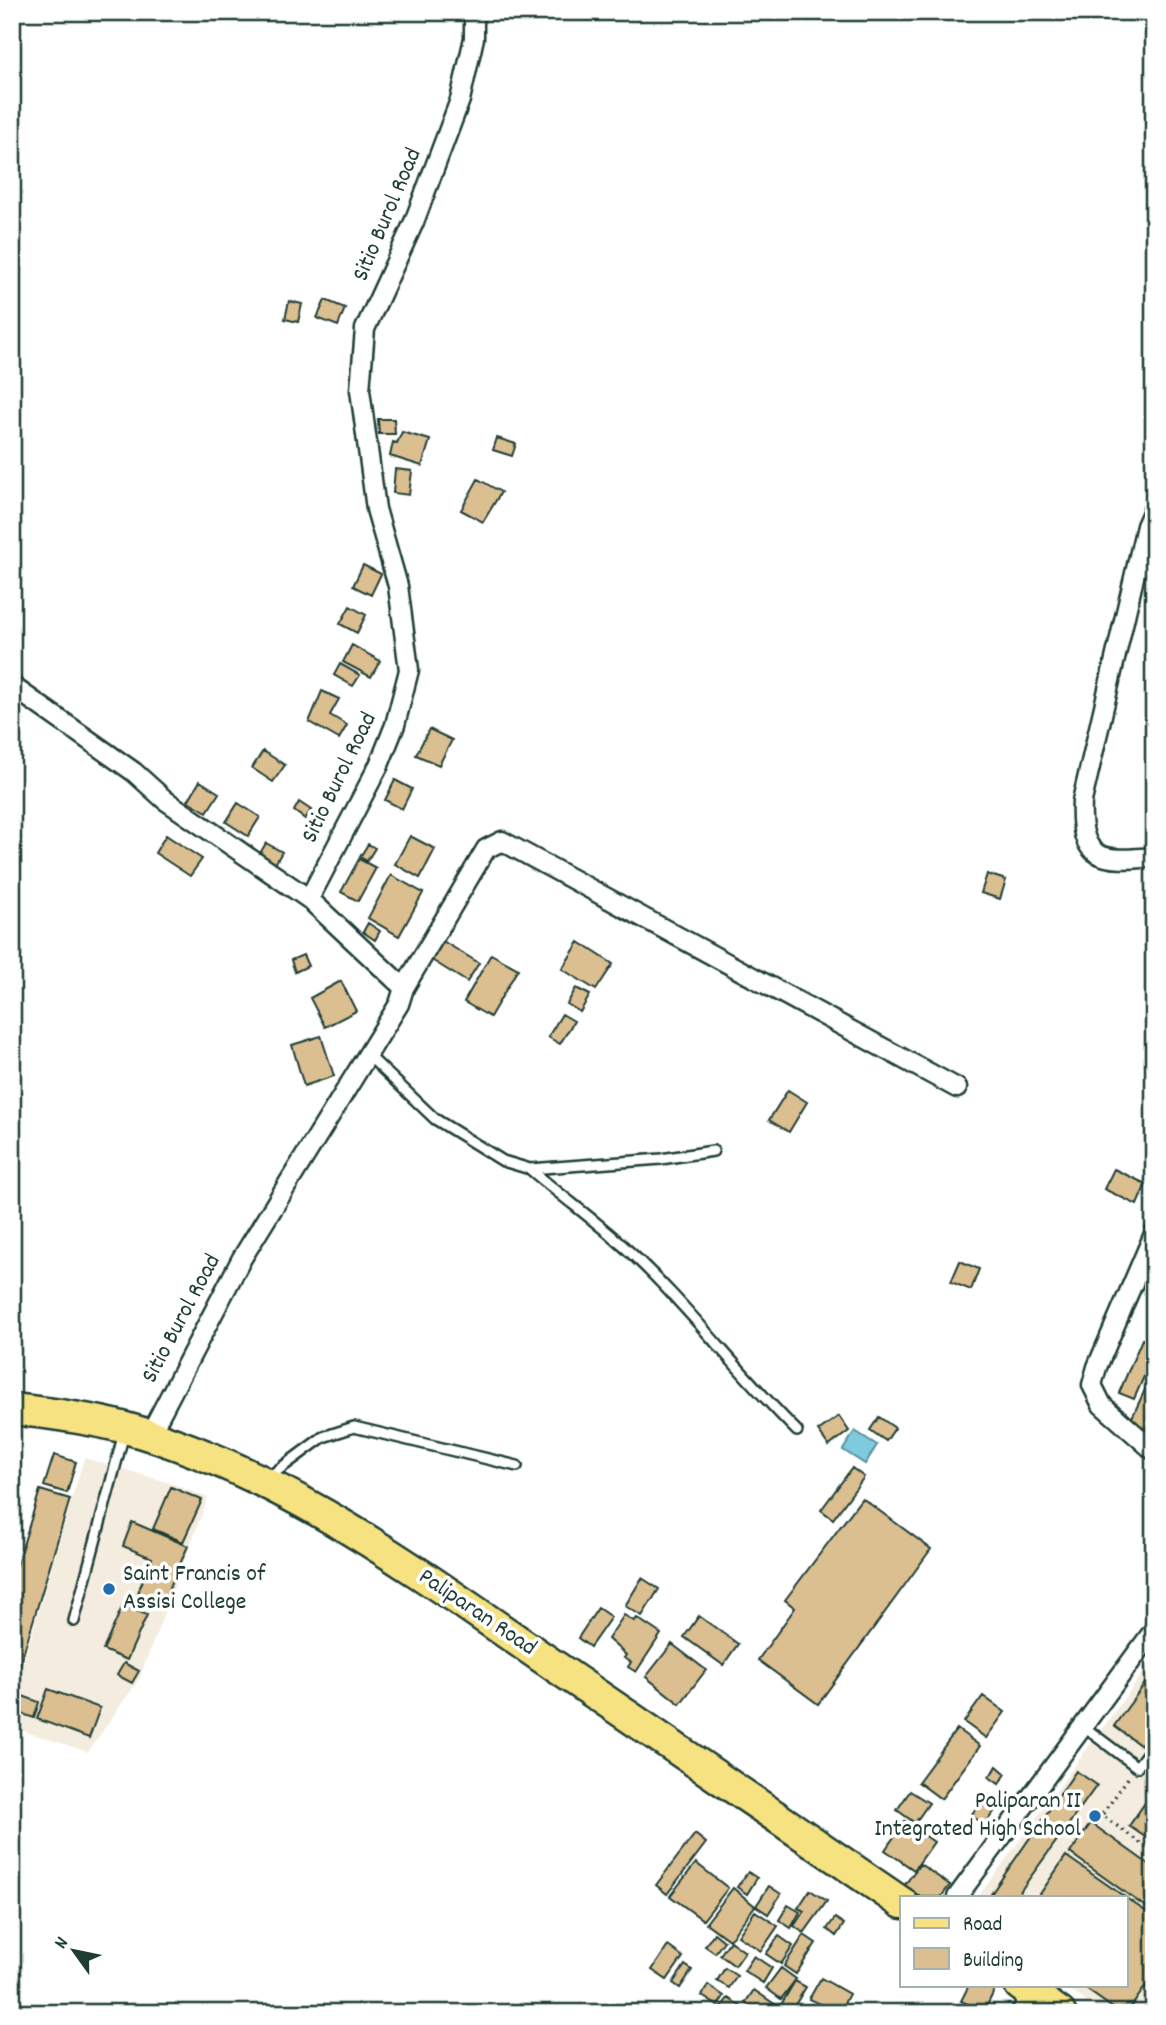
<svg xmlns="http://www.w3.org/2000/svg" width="1166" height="2025" font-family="Dekko,sans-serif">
<rect width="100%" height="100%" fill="#fff"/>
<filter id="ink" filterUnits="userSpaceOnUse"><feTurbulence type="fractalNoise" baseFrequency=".0143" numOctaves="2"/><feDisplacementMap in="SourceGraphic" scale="14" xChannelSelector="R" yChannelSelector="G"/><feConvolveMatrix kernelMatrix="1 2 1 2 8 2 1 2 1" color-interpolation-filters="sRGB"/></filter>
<g filter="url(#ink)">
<!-- built -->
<path fill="#f4ecde" d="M84,1458L167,1482L208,1498L139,1679L88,1752L12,1727V1701Z
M1154,1658V2013H1102L1063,1985H1126V1897H978Z"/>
<!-- water -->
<path fill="#7fcadf" stroke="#59929b" stroke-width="2" d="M855,1431L877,1445L865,1464L843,1450Z"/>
<!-- building -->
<path fill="#dbbf90" stroke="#1f3d34" stroke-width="2" d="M325,300L345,308L338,326L317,318Z
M289,301L302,304L298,322L285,319Z
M378,419H394L395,434H379Z
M402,432L430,440L422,466L390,456L393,442L397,443Z
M497,438L516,444L512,456L493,450Z
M395,469L412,471L409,495L393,493Z
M478,479L501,492L483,522L461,510Z
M363,565L381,574L371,595L353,586Z
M350,606L366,615L357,633L340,624Z
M352,645L380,661L371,677L343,662Z
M340,664L360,675L353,686L334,675Z
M322,691L339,699L330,715L347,725L339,739L309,722Z
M429,729L452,740L439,765L416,755Z
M263,751L285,765L273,782L252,768Z
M395,780L412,789L402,809L385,800Z
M200,781L219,793L207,812L188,801Z
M299,802L311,810L305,819L294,811Z
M238,803L260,817L248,836L226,822Z
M166,835L202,859L190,876L155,853Z
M410,836L435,849L420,878L395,864Z
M266,843L282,852L271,871L255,862Z
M368,844L375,848L367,861L360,857Z
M359,859L376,868L358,901L341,892Z
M987,874L1006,880L1000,899L981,893Z
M391,875L423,893L399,936L368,918Z
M368,923L380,931L375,940L363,932Z
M441,940L479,963L467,982L430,959Z
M579,942L613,964L596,990L562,969Z
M491,954L518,969L490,1017L464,1002Z
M303,955L308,966L295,972L291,960Z
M341,981L356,1011L325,1027L310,998Z
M576,988L590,995L580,1012L567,1004Z
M562,1014L574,1021L560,1044L548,1037Z
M321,1036L334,1076L304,1086L292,1045Z
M788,1090L807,1102L789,1132L769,1120Z
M1114,1169L1146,1184L1137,1205L1104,1189Z
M960,1261L979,1269L971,1290L951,1282Z
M1142,1339L1154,1344V1354L1134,1399L1119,1393Z
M1149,1381L1154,1383V1436L1129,1424Z
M839,1416L849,1431L829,1446L818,1431Z
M879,1417L895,1428L886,1441L870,1430Z
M54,1455L76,1462L67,1493L44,1486Z
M852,1468L864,1477L833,1519L821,1510Z
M171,1487L202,1500L183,1542L153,1529Z
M40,1490L70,1499L12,1691V1581Z
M862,1498L931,1549L818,1704L758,1660L795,1608L785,1600Z
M12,1501L21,1503L12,1537Z
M132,1522L188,1546L163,1603L138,1592L152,1558L123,1546Z
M642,1578L659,1589L642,1616L625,1606Z
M123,1605L147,1615L127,1660L103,1650Z
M598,1608L611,1617L590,1647L578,1638Z
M624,1615L634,1621L637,1618L661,1634L636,1672L628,1667L631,1662L624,1658L626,1655L608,1639Z
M699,1616L738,1644L723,1665L684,1637Z
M672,1644L706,1670L680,1704L646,1677Z
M124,1663L139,1671L132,1683L117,1675Z
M1154,1671V1727L1140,1745L1114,1726Z
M48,1689L100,1708L89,1738L37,1719Z
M20,1695L39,1702L34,1718L14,1711Z
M983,1696L1005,1712L986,1738L964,1722Z
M957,1729L980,1746L941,1799L918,1782Z
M997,1766L1006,1774L999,1784L989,1777Z
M1076,1771L1097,1785L1016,1897H989Z
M910,1791L929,1803L915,1823L897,1810Z
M987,1794L1000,1804L984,1825L971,1815Z
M1147,1800L1154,1805V1843L1129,1826Z
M905,1821L934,1842L914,1870L885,1850Z
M1091,1823L1154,1868V1913L1070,1853Z
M695,1834L706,1843L667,1894L656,1885Z
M1066,1856L1125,1897H1038Z
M696,1863L728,1888L703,1920L670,1896Z
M920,1864L950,1885L941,1897H921L904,1886Z
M748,1872L757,1878L747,1894L737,1887Z
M769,1886L781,1894L768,1914L756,1906Z
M733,1888L755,1906L729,1940L706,1923Z
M810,1890L827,1901L804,1933L794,1926L804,1911L798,1908Z
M1126,1898L1154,1917V1974L1127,2013H1120L1080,1985H1126Z
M788,1905L800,1912L791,1928L779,1920Z
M755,1911L778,1926L761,1951L738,1936Z
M835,1918L844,1924L836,1936L827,1929Z
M714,1933L724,1941L715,1953L705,1946Z
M804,1935L816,1943L796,1974L784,1966Z
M779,1936L793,1946L781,1964L766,1954Z
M730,1941L745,1952L735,1966L720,1955Z
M668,1946L683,1957L667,1980L652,1970Z
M754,1956L772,1968L763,1983L744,1971Z
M685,1965L692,1970L680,1988L673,1983Z
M725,1968L737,1976L729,1988L717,1981Z
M781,1968L796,1979L781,1999L766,1988Z
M821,1978L849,1994L839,2013L809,1999Z
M795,1981L806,1987L790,2013H776Z
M708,1985L724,1996L718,2006L702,1996Z
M969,1985H986L995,1989L984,2012L961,2001Z
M754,1990L776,2005L771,2013H761L745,2003Z
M728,1998L742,2007L738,2013H726L720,2009Z"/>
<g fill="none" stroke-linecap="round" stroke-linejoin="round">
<defs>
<path id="lane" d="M368,1055L435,1119L503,1161L530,1169L661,1159L713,1151
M530,1169C560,1195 592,1218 621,1244C685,1301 736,1371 797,1431
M266,1479L323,1437L354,1427L517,1466
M74,1621L124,1433
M1084,1727L1137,1767L1154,1744
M1015,2013L1026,1995"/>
<path id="street" d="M1154,508L1146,526L1082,801C1079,861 1101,862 1154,857
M12,686L134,772L165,800L309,899L404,988L399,1004L242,1258L149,1436
M309,899L379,765L395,725L409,670L398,586L376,509L360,390L365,329L414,222L460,100L474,38V12
M404,988L486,849L502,841L957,1088
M1154,1234L1097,1367L1092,1385L1102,1405L1154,1451
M957,1897L1154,1630"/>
<path id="primary" d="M12,1409C49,1413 87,1418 122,1427C283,1471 420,1574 556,1667C671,1745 787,1824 902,1903
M1020,1985L1060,2013"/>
</defs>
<!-- lane casing -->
<use href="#lane" stroke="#1f3d34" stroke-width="14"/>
<!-- street casing -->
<use href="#street" stroke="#1f3d34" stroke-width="23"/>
<!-- primary casing -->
<use href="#primary" stroke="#1f3d34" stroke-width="35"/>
<!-- path -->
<path stroke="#1f3d34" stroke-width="3.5" stroke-dasharray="2 5" stroke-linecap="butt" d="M1128,1778L1102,1815L1154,1853"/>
<!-- lane -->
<use href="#lane" stroke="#fff" stroke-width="9"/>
<!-- street -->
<use href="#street" stroke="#fff" stroke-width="18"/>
<!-- primary -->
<use href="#primary" stroke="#f7e281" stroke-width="30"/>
</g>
</g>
<!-- markers -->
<g fill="#1f6fb2" stroke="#fff" stroke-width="2.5">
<circle cx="109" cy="1589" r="7"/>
<circle cx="1095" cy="1816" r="7"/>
</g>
<g text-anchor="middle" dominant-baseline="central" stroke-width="7" stroke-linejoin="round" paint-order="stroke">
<!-- street labels -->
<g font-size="24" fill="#1f3d34" stroke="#fff">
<text transform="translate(388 215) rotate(-67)">Sitio Burol Road</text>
<text transform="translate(340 778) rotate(-64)">Sitio Burol Road</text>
<text transform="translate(182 1319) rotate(-62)">Sitio Burol Road</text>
<text transform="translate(477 1613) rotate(34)">Paliparan Road</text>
</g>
<!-- poi labels -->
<g font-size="24" fill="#1f3d34" stroke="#fff" text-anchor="start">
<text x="123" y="1575">Saint Francis of<tspan x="123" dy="28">Assisi College</tspan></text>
<text x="1081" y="1802" text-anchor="end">Paliparan II<tspan x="1081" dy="28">Integrated High School</tspan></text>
</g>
</g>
<!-- margin -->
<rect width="1166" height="2025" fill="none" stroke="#fff" stroke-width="42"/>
<rect x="21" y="21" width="1124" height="1983" fill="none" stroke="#1f3d34" stroke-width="2.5" filter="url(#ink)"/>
<!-- legend -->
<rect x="900" y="1896" width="228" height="91" fill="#ffffff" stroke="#a5b1ae" stroke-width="2"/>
<rect x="914" y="1918" width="35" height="10" fill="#f7e281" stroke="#a5b1ae" stroke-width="2"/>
<text x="963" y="1930" font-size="21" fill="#1f3d34">Road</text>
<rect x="914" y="1948" width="35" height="21" fill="#dbbf90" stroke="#a5b1ae" stroke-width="2"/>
<text x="963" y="1966" font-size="21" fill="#1f3d34">Building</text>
<!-- north arrow -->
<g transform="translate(74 1951) rotate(303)" stroke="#ffffff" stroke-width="5" paint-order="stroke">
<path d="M0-5L12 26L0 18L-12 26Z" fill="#1f3d34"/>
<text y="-10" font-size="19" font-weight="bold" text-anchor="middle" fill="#1f3d34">N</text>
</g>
</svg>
